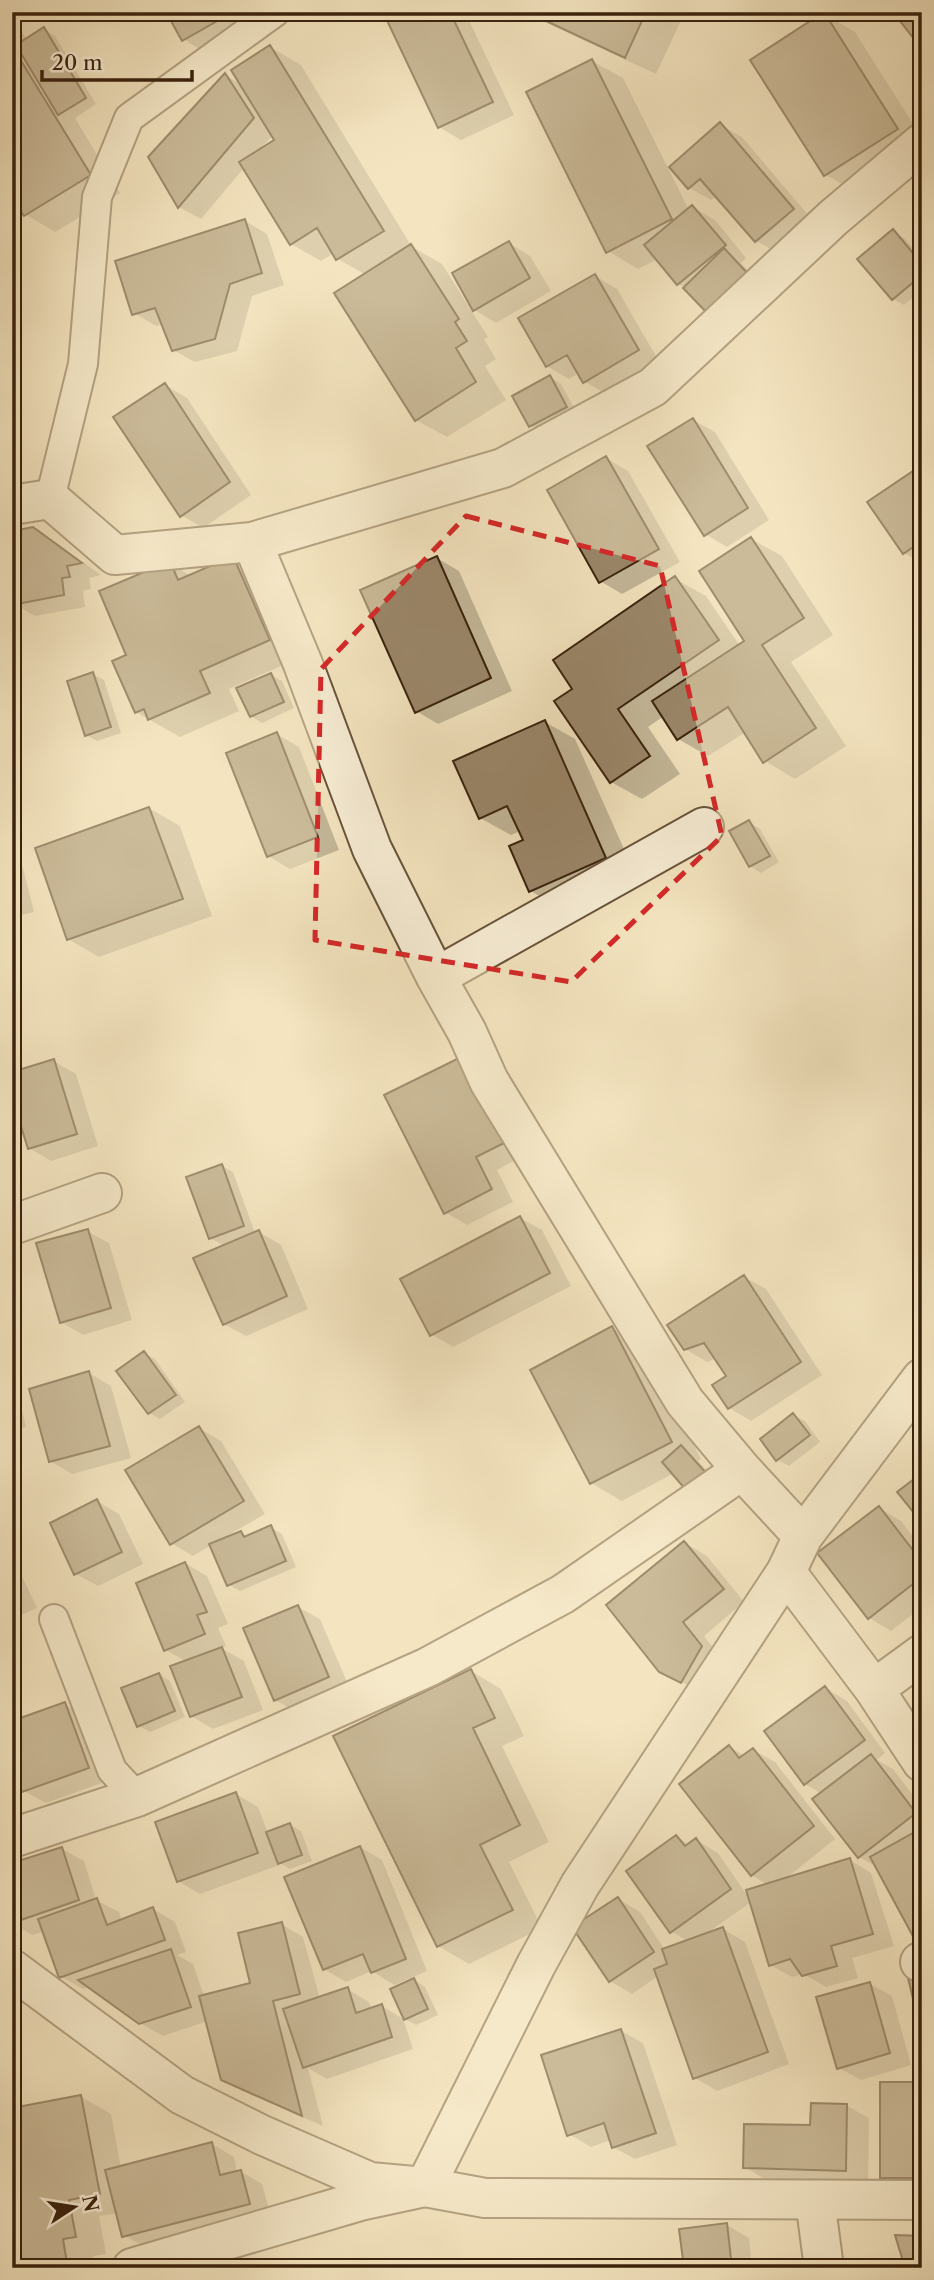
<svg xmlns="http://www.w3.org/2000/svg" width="934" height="2280" font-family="'Libre Caslon Text',serif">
<rect width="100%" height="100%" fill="#f4e5c0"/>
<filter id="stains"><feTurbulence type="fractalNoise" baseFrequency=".00286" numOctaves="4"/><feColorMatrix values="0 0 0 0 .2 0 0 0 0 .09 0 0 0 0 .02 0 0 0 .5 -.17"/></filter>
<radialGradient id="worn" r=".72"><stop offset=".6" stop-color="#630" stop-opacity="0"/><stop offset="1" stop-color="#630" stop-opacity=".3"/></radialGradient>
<!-- shadow -->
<path fill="#0003" fill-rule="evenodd" d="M168,12H269L205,52L183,39Z
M385,12H465L514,115L461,140L439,127Z
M523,12H685L656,74Z
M824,14L855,32L922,138L856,192L826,175Z
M12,15L27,40L44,29L55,36L96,104L75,118L120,193L55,232L25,214L12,193Z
M270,47L301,65L412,247L442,264L488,337L484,339L496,359L485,366L506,400L447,437L416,420L366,275L338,259L334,253L321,261L291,244L244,168L201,219L179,207L151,158L225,75L242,85ZM273,135L277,141L259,150Z
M592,61L623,78L689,210L693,207L715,220L746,258L741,263L760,283L686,288L678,284L658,259L638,269L608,251Z
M720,125L742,137L814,222L778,253L756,241L717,195L711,200L689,188Z
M245,221L267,234L284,285L252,296L237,351L195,362L173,350L163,324L156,326L134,313Z
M893,232L904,238L922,259V290L904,305L893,299Z
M509,243L530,256L551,291L496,323L473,309Z
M595,276L617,289L660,363L606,394L584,381L579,373L569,379L547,366Z
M550,377L561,384L577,413L542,432L531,426Z
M165,385L187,398L251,495L203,528L181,515Z
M693,420L715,432L769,520L727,547L705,534Z
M606,458L628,471L680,562L622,594L600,581Z
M922,467V563L904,553Z
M33,529L55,542L101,575L89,578L91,589L83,591L85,607L35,616L12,603L17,625L12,626V533Z
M751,539L782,556L833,635L791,662L846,746L795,779L765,761L746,732L708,756L678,739L664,716L648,727L680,774L642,799L611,782L575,689L675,579L706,596L740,646L747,642Z
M233,558L263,575L299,658L229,689L239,711L180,737L136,712L129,656L169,563L191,576Z
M437,558L459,571L512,691L438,724L416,711Z
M92,674L104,680L121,733L97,741L86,735Z
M271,675L282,681L294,708L262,723L251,716Z
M545,722L575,739L636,876L561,909L531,891L512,847L525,841L520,831L511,835L480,818Z
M277,734L299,747L339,850L290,869L268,856Z
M149,808L180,826L212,916L99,957L68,939Z
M749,822L760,829L779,862L761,873L750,866Z
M12,861L23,868L34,912L12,917Z
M465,1057L529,1153L497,1170L513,1202L467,1225L445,1212Z
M54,1061L76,1074L98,1146L51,1161L29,1148Z
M222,1166L233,1172L255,1233L259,1232L281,1245L308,1309L246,1336L224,1324L225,1246L210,1238Z
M520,1218L542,1230L571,1286L453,1347L431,1334Z
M87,1231L109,1243L132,1320L83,1335L61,1322Z
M744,1277L766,1289L822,1375L751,1421L729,1408L728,1376L717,1358L707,1362L685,1349Z
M612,1328L643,1346L701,1459L698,1461L716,1480L674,1473L622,1501L591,1483Z
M144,1353L155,1359L185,1402L160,1419L149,1413Z
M12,1368L26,1427L12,1430Z
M89,1373L111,1386L131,1458L72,1474L50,1461Z
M793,1415L805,1421L820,1442L789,1466L778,1460L762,1439Z
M199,1428L221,1441L265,1514L225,1537L226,1539L241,1533L248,1537L270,1527L282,1534L296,1567L240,1591L229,1585L211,1545L193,1556L171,1543Z
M97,1501L119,1514L143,1564L98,1586L76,1574Z
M879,1508L901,1521L922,1548V1607L891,1631L869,1618Z
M685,1543L707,1556L744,1602L704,1636L723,1660L704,1694L661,1671Z
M185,1563L207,1576L228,1624L218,1628L226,1646L221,1648L244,1661L263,1710L213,1729L191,1716L187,1662L166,1650Z
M12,1569L21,1574L37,1608L12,1619Z
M298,1607L320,1619L350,1689L297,1712L275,1700Z
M471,1671L501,1689L524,1736L502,1746L549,1842L509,1862L542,1928L469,1964L438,1946Z
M159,1674L170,1681L185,1717L150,1732L139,1726Z
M825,1688L847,1701L885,1753L877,1760L893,1769L922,1807V1948L877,1867L859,1857L822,1794L805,1784Z
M64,1704L86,1717L110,1780L46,1803L24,1791Z
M730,1747L745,1756L753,1750L775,1762L835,1839L784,1880L850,1860L871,1873L894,1946L852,1958L858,1978L826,1987L803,1974L792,1977L770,1965L751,1902L707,1933L723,1929L745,1942L789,2064L717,2091L695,2078L658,1976L632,1994L610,1981L618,1899L640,1912L665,1950L689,1942L671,1931L676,1837L690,1845L696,1840L718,1853L749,1898L768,1885L752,1875Z
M236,1794L258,1807L268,1833L290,1825L301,1831L312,1861L290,1869L278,1862L279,1865L200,1894L178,1881Z
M12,1800L27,1835L12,1841Z
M360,1847L382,1860L427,1971L394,1985L372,1971L346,1982L324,1969Z
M62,1849L84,1861L96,1900L119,1912L122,1921L153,1909L175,1922L186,1952L177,1955L193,1964L204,1996L252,1984L281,1924L303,1937L320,1999L347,1989L369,2002L372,2009L382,2006L403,2019L413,2049L327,2079L308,2068L323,2126L245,2092L222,2079L208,2021L163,2036L140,2023L91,1987L83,1989L61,1977L45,1931L32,1935L12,1924V1865Z
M414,1980L425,1987L438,2015L416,2025L405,2019Z
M870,1984L892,1996L911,2065L861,2080L839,2068Z
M621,2031L643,2043L677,2145L635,2159L613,2147L611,2140L591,2147L569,2134Z
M922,2084V2195H912L882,2177Z
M80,2096L111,2114L121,2168L212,2144L234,2157L237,2172L240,2171L262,2184L271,2216L146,2248L124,2235L118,2213L99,2216L106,2254L93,2256L95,2268H12Z
M812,2105L847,2106L869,2118L868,2182L766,2180L745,2167L812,2127Z
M727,2225L749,2238L752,2268H685Z"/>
<!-- building -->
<path fill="#9a876a" stroke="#39220d" stroke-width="2" d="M166,12H233L182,41Z
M383,12H450L493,102L438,128Z
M527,12H646L625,58Z
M824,12L898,129L824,176L750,60Z
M893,12H922V49Z
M44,27L86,98L58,115L16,45Z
M270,45L384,231L336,260L317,228L290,245L239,162L274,140L231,70Z
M12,46L91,175L24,216L12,197Z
M592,59L672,219L606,253L526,92Z
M225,73L254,118L178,208L148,157Z
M720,122L794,209L755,242L700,179L688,189L669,167Z
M692,205L726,245L677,285L644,245Z
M245,219L262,273L230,284L215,339L172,351L155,308L132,315L115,261Z
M893,229L922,264V275L892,300L857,259Z
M509,241L530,278L473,311L452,273Z
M411,244L459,319L455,322L467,341L456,348L476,382L415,421L334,293Z
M724,248L750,276L709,315L683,288Z
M595,274L639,350L583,383L567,355L546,367L518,318Z
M550,375L567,407L529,427L512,396Z
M165,383L230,482L180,517L113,417Z
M693,418L748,508L704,536L647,446Z
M606,456L659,549L599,583L547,490Z
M922,465V541L903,554L867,502Z
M33,527L82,563L67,566L70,577L62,578L64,595L12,605V531Z
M751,537L804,618L762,645L816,728L763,763L728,707L677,740L652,701L744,641L699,571Z
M233,556L270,640L200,671L210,693L148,720L144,709L135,713L112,661L126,655L99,591L170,561L178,580Z
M437,556L491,678L415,713L360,590Z
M675,576L719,640L618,709L650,756L610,783L554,701L572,689L553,660Z
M93,672L111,727L85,736L67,681Z
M271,673L284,702L250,717L236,688Z
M545,720L606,858L529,892L509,846L523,840L507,806L479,819L453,761Z
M277,732L318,837L267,857L226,753Z
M149,807L183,899L67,940L35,848Z
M749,820L770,856L749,867L729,831Z
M465,1055L508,1141L476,1157L492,1189L444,1214L384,1095Z
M54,1059L77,1134L28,1149L12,1097V1072Z
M222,1164L244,1226L209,1239L186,1177Z
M520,1216L550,1273L430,1336L400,1279Z
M88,1229L111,1308L60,1323L36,1243Z
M259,1230L287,1296L223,1325L193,1258Z
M744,1275L801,1362L728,1409L712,1385L726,1376L704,1343L684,1350L667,1325Z
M612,1326L672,1442L590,1484L530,1370Z
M144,1351L176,1395L148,1414L116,1371Z
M89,1371L110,1446L49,1462L29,1389Z
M793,1413L810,1435L776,1461L760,1439Z
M199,1426L244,1501L170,1545L125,1470Z
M681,1445L706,1473L686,1490L662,1462Z
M922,1473V1523L897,1492Z
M97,1499L122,1552L74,1575L50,1523Z
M879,1506L922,1562V1577L868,1619L817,1553Z
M271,1525L286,1561L227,1586L209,1544L241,1531L244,1537Z
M684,1541L724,1589L683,1622L702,1646L681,1683L659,1672L606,1605Z
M185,1562L207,1612L197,1615L205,1634L164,1651L136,1583Z
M298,1605L329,1677L274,1701L243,1628Z
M222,1647L242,1697L190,1717L170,1666Z
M471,1669L495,1718L473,1728L520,1825L480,1845L513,1910L437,1947L333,1736Z
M159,1673L175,1711L137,1727L121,1688Z
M825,1686L865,1740L804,1785L764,1731Z
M65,1702L89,1768L22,1792L12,1764V1721Z
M729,1745L739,1758L753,1748L814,1826L751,1876L679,1784Z
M871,1754L916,1813L858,1858L812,1799Z
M236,1792L258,1853L177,1882L155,1822Z
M290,1823L302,1855L278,1864L266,1832Z
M922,1828V1950L921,1951L870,1857Z
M676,1835L685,1846L696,1838L731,1889L670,1933L626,1871Z
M360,1846L406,1959L371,1973L363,1954L323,1970L284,1877Z
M62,1847L79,1900L12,1923V1863Z
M850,1858L873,1934L831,1946L837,1966L802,1976L790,1959L769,1966L746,1890Z
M618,1897L654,1952L609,1982L572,1927Z
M97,1898L107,1925L153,1907L165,1940L59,1978L38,1919Z
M282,1922L300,1994L273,2001L302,2116L221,2080L199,1996L250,1983L238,1933Z
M723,1927L768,2052L693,2079L654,1969L667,1964L662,1949Z
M171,1949L191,2007L139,2024L78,1980Z
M922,1975V2037L908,1978Z
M414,1978L428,2009L404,2020L390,1989Z
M870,1982L890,2053L837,2069L816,1997Z
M348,1987L356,2013L382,2004L392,2037L303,2068L283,2009Z
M621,2029L656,2133L612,2148L604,2123L567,2136L541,2055Z
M880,2082H922V2178H880Z
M81,2095L100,2194L69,2200L76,2237L63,2239L67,2263L40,2268H12V2108Z
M811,2103L847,2104L846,2171L743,2168L744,2124L810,2125Z
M212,2142L220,2175L241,2170L250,2204L122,2237L105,2170Z
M727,2223L732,2268H684L679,2229Z
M895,2235L922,2236V2268H911L902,2258Z"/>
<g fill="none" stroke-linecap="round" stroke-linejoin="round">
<defs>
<path id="service" d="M50,499L83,364L97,197L129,118L275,12
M54,1619L112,1770L137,1797"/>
<path id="minor" d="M12,505L50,499L115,555L252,542L503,468L653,387L833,218L922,143
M252,542L303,664L372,849L436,977L467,1032L489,1081L685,1402L742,1470L803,1536
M436,977L704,827
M12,1225L102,1193
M786,1572L874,1689L922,1654
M874,1689L922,1762
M12,1838L137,1797L428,1667L563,1594L742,1470
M920,1962H922
M815,2200L824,2268
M132,2268L360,2201L425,2187L536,1965L580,1885L786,1572L803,1536L922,1378"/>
<path id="tertiary" d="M12,1969L182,2095L262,2135L370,2182L425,2187L485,2198L922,2200"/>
</defs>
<!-- service casing -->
<use href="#service" stroke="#68533a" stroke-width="32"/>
<!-- minor casing -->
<use href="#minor" stroke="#68533a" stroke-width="42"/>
<!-- tertiary casing -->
<use href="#tertiary" stroke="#68533a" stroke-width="42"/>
<!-- service -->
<use href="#service" stroke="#f8eed6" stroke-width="28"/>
<!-- minor -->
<use href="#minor" stroke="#f8eed6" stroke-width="38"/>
<!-- tertiary -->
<use href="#tertiary" stroke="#f8eed6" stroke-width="38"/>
</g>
<!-- marked area -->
<path d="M0 0H934V2280H0ZM466,516L660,566L722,836L571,982L315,940L321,669Z" fill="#f4e5c0" fill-opacity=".55" fill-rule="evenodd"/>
<path fill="none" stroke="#d62828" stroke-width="5" stroke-dasharray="14 9" stroke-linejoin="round" d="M466,516L660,566L722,836L571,982L315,940L321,669Z"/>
<!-- margin -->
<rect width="934" height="2280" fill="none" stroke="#f4e5c0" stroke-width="42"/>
<rect x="14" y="14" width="906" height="2252" fill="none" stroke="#39220d" stroke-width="3.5"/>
<rect x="21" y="21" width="892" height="2238" fill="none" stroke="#39220d" stroke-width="2"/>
<!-- north arrow -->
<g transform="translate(74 2207) rotate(78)" stroke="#f8eed6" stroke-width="5" paint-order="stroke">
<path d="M0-5L12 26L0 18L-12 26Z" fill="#39220d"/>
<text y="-10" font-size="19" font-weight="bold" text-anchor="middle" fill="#39220d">N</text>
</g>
<!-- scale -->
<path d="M42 70v10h150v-10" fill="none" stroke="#39220d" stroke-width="3.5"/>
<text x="52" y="70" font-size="21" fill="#39220d" stroke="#f8eed6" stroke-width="5" paint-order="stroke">20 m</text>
<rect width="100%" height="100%" filter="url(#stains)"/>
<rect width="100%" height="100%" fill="url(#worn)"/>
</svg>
